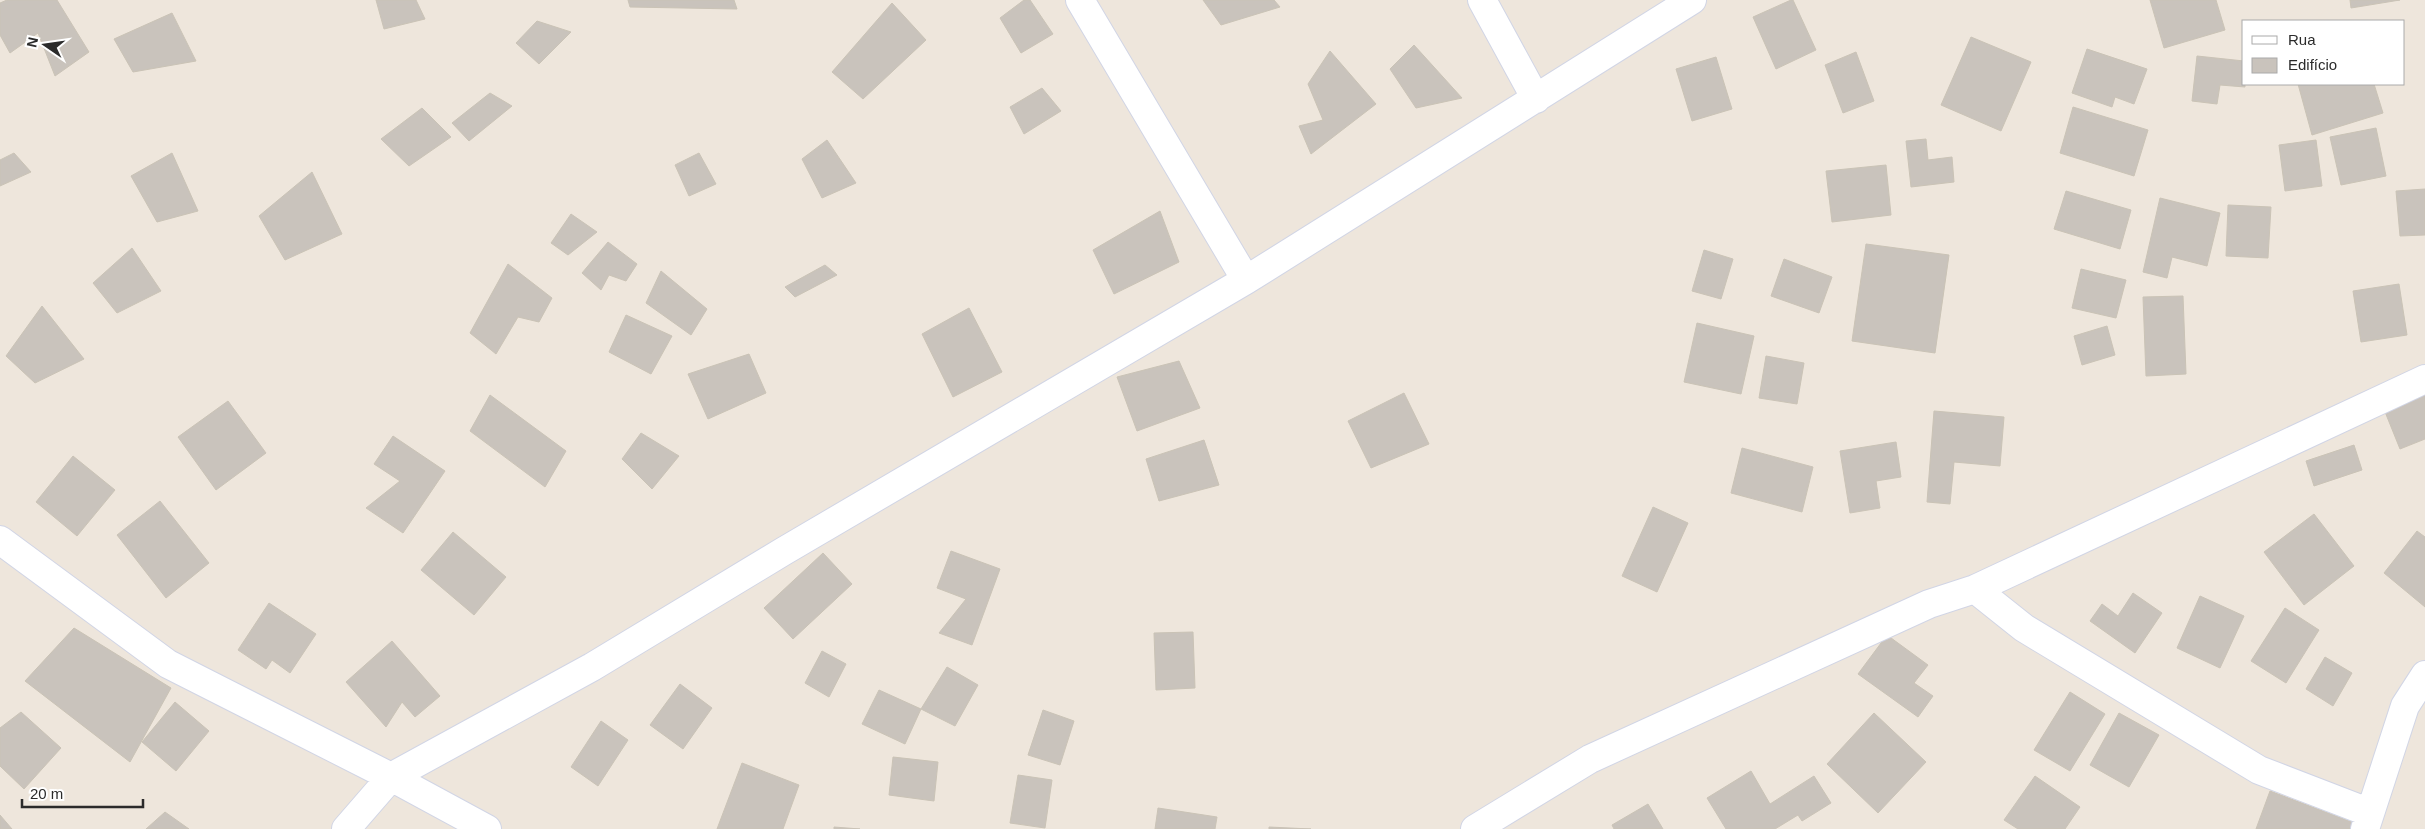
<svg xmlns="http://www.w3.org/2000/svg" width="2425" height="829" font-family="Helvetica,sans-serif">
<rect width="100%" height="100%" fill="#eee6dc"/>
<!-- building -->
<path fill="#c9c3bc" stroke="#cac3b6" d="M7,0H57L89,52L55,76L38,33L10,53L0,35V3Z
M376,0H416L425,19L384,29Z
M628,0H734L737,9L630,7Z
M1024,0H1030L1053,34L1021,53L1000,18Z
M1203,0H1274L1280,7L1221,25Z
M1791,0H1793L1816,50L1776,69L1753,17Z
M2150,0H2216L2225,30L2164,48Z
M2350,0H2400L2351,8Z
M892,3L926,40L863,99L832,72Z
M172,13L196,61L133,72L114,39Z
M537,21L571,32L539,64L516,43Z
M1971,37L2031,62L2001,131L1941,105Z
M1414,45L1462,98L1416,108L1390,69Z
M2087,49L2147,69L2134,104L2115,97L2112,107L2072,93Z
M1330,51L1376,104L1311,154L1299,126L1323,120L1308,84Z
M1856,52L1874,101L1843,113L1825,65Z
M2197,56L2244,61L2245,87L2220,85L2217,104L2192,101Z
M1716,57L1732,109L1692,121L1676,69Z
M2298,84H2374L2383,113L2312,135Z
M1042,88L1061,111L1024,134L1010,107Z
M490,93L512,106L469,141L452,123Z
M2073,107L2148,130L2134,176L2060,153Z
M422,108L451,137L409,166L381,139Z
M2376,128L2386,176L2341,185L2330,137Z
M1926,139L1928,160L1952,157L1954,182L1911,187L1906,141Z
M827,140L856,183L822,198L802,159Z
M2316,140L2322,186L2285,191L2279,145Z
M14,153L31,172L0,186V160Z
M172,153L198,211L157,222L131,176Z
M699,153L716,184L689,196L675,165Z
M1886,165L1891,215L1832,222L1826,171Z
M312,172L342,234L285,260L259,216Z
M2425,189V235L2400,236L2396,191Z
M2066,191L2131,210L2120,249L2054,229Z
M2160,198L2220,213L2207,266L2172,257L2167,278L2143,272Z
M2228,205L2271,207L2268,258L2226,256Z
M1160,211L1179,262L1114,294L1093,250Z
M571,214L597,232L568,255L551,243Z
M608,242L637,264L626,281L609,275L601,290L582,273Z
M1866,244L1949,255L1935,353L1852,341Z
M132,248L161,291L117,313L93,283Z
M1704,250L1733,259L1721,299L1692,291Z
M1784,259L1832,277L1819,313L1771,296Z
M508,264L552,298L539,322L518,317L496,354L470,333Z
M825,265L837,275L795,297L785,287Z
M2081,269L2126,280L2116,318L2072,308Z
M661,271L707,309L691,335L646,303Z
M2399,284L2407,335L2361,342L2353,291Z
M2183,296L2186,374L2146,376L2143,297Z
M42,306L84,359L35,383L6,356Z
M969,308L1002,372L953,397L922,334Z
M626,315L672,336L651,374L609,352Z
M1697,323L1754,336L1741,394L1684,382Z
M2107,326L2115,355L2082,365L2074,336Z
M749,354L766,393L708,419L688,374Z
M1766,356L1804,363L1797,404L1759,398Z
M1179,361L1200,408L1137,431L1117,377Z
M2425,373V439L2400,449L2377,392Z
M1404,393L1429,444L1371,468L1348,421Z
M490,395L566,451L545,487L470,431Z
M228,401L266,453L216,490L178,437Z
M1934,411L2004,417L2000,466L1954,462L1950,504L1927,502Z
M641,433L679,456L652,489L622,459Z
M393,436L445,471L403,533L366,508L400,481L374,464Z
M1204,440L1219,485L1159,501L1146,459Z
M1896,442L1901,477L1876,481L1880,508L1850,513L1840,451Z
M2354,445L2362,470L2314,486L2306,461Z
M1742,448L1813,467L1802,512L1731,493Z
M73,456L115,490L77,536L36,502Z
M160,501L209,563L166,598L117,535Z
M1653,507L1688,523L1657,592L1622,576Z
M2314,514L2354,566L2304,605L2264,552Z
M2417,531L2425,537V607L2384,573Z
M453,532L506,577L474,615L421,570Z
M951,551L1000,569L972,645L939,633L966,599L937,588Z
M823,553L852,584L793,639L764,608Z
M2133,593L2162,613L2135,653L2090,621L2102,604L2118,616Z
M2200,596L2244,616L2220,668L2177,648Z
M269,603L316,634L290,673L272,660L266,669L238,650Z
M2285,608L2319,630L2286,683L2251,661Z
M74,628L171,688L130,762L25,681Z
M1193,632L1195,688L1156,690L1154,633Z
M1887,635L1928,665L1914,683L1933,696L1918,717L1858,674Z
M392,641L440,696L415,717L402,702L386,727L346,682Z
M822,651L846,664L829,697L805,683Z
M2325,657L2352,673L2333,706L2306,689Z
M947,667L978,685L955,726L921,709Z
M680,684L712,708L683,749L650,725Z
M879,690L921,709L905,744L862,724Z
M2070,692L2105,714L2070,771L2034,750Z
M175,702L209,731L176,771L142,742Z
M1043,710L1074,721L1060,765L1028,755Z
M21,712L61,748L24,789L0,766V728Z
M1874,713L1926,762L1878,813L1827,764Z
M2119,713L2159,735L2129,787L2090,765Z
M601,721L628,740L598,786L571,767Z
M893,757L938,762L934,801L889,795Z
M742,763L799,785L783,829H717Z
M1751,771L1770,804L1814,776L1831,803L1802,821L1798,815L1775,829H1726L1707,798Z
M1018,775L1052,780L1045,828L1010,823Z
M2035,776L2080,807L2065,829H2018L2004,820Z
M2270,791L2357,824L2355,829H2256Z
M1648,804L1663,829H1614L1612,825Z
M1158,808L1217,817L1215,829H1155Z
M165,812L189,829H146Z
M0,815L12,829H0Z
M834,827L860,829H834Z
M1269,827L1311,829H1269Z"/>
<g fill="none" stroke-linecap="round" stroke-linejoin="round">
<defs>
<path id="minor" d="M1080,0L1246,280
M1482,0L1536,99
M0,540L168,664L391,777L487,829
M1975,589L2024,628L2259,770L2368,812
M346,829L391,777L592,667L784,551L1246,280L1692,0
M1475,829L1590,759L1929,604L1975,589L2425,379
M2365,829L2405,706L2425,675"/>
</defs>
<!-- minor casing -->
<use href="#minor" stroke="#d1d5e5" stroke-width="30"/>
<!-- minor -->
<use href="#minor" stroke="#fff" stroke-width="28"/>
</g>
<!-- legend -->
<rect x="2242" y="20" width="162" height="65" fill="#ffffff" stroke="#aaaaaa"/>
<rect x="2252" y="36" width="25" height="8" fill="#ffffff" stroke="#aaaaaa"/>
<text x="2288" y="45" font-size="15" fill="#2b2b2b">Rua</text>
<rect x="2252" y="58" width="25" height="15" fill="#c9c3bc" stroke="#aaaaaa"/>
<text x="2288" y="70" font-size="15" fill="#2b2b2b">Edifício</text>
<!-- north arrow -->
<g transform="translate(45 45) rotate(283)" stroke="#ffffff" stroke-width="4" paint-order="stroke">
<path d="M0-4L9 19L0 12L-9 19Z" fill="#2b2b2b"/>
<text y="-8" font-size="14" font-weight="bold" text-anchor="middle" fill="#2b2b2b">N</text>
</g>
<!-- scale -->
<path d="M22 799v8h121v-8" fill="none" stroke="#2b2b2b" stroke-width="2.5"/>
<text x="30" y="799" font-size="15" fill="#2b2b2b" stroke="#ffffff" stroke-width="4" paint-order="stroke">20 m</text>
</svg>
